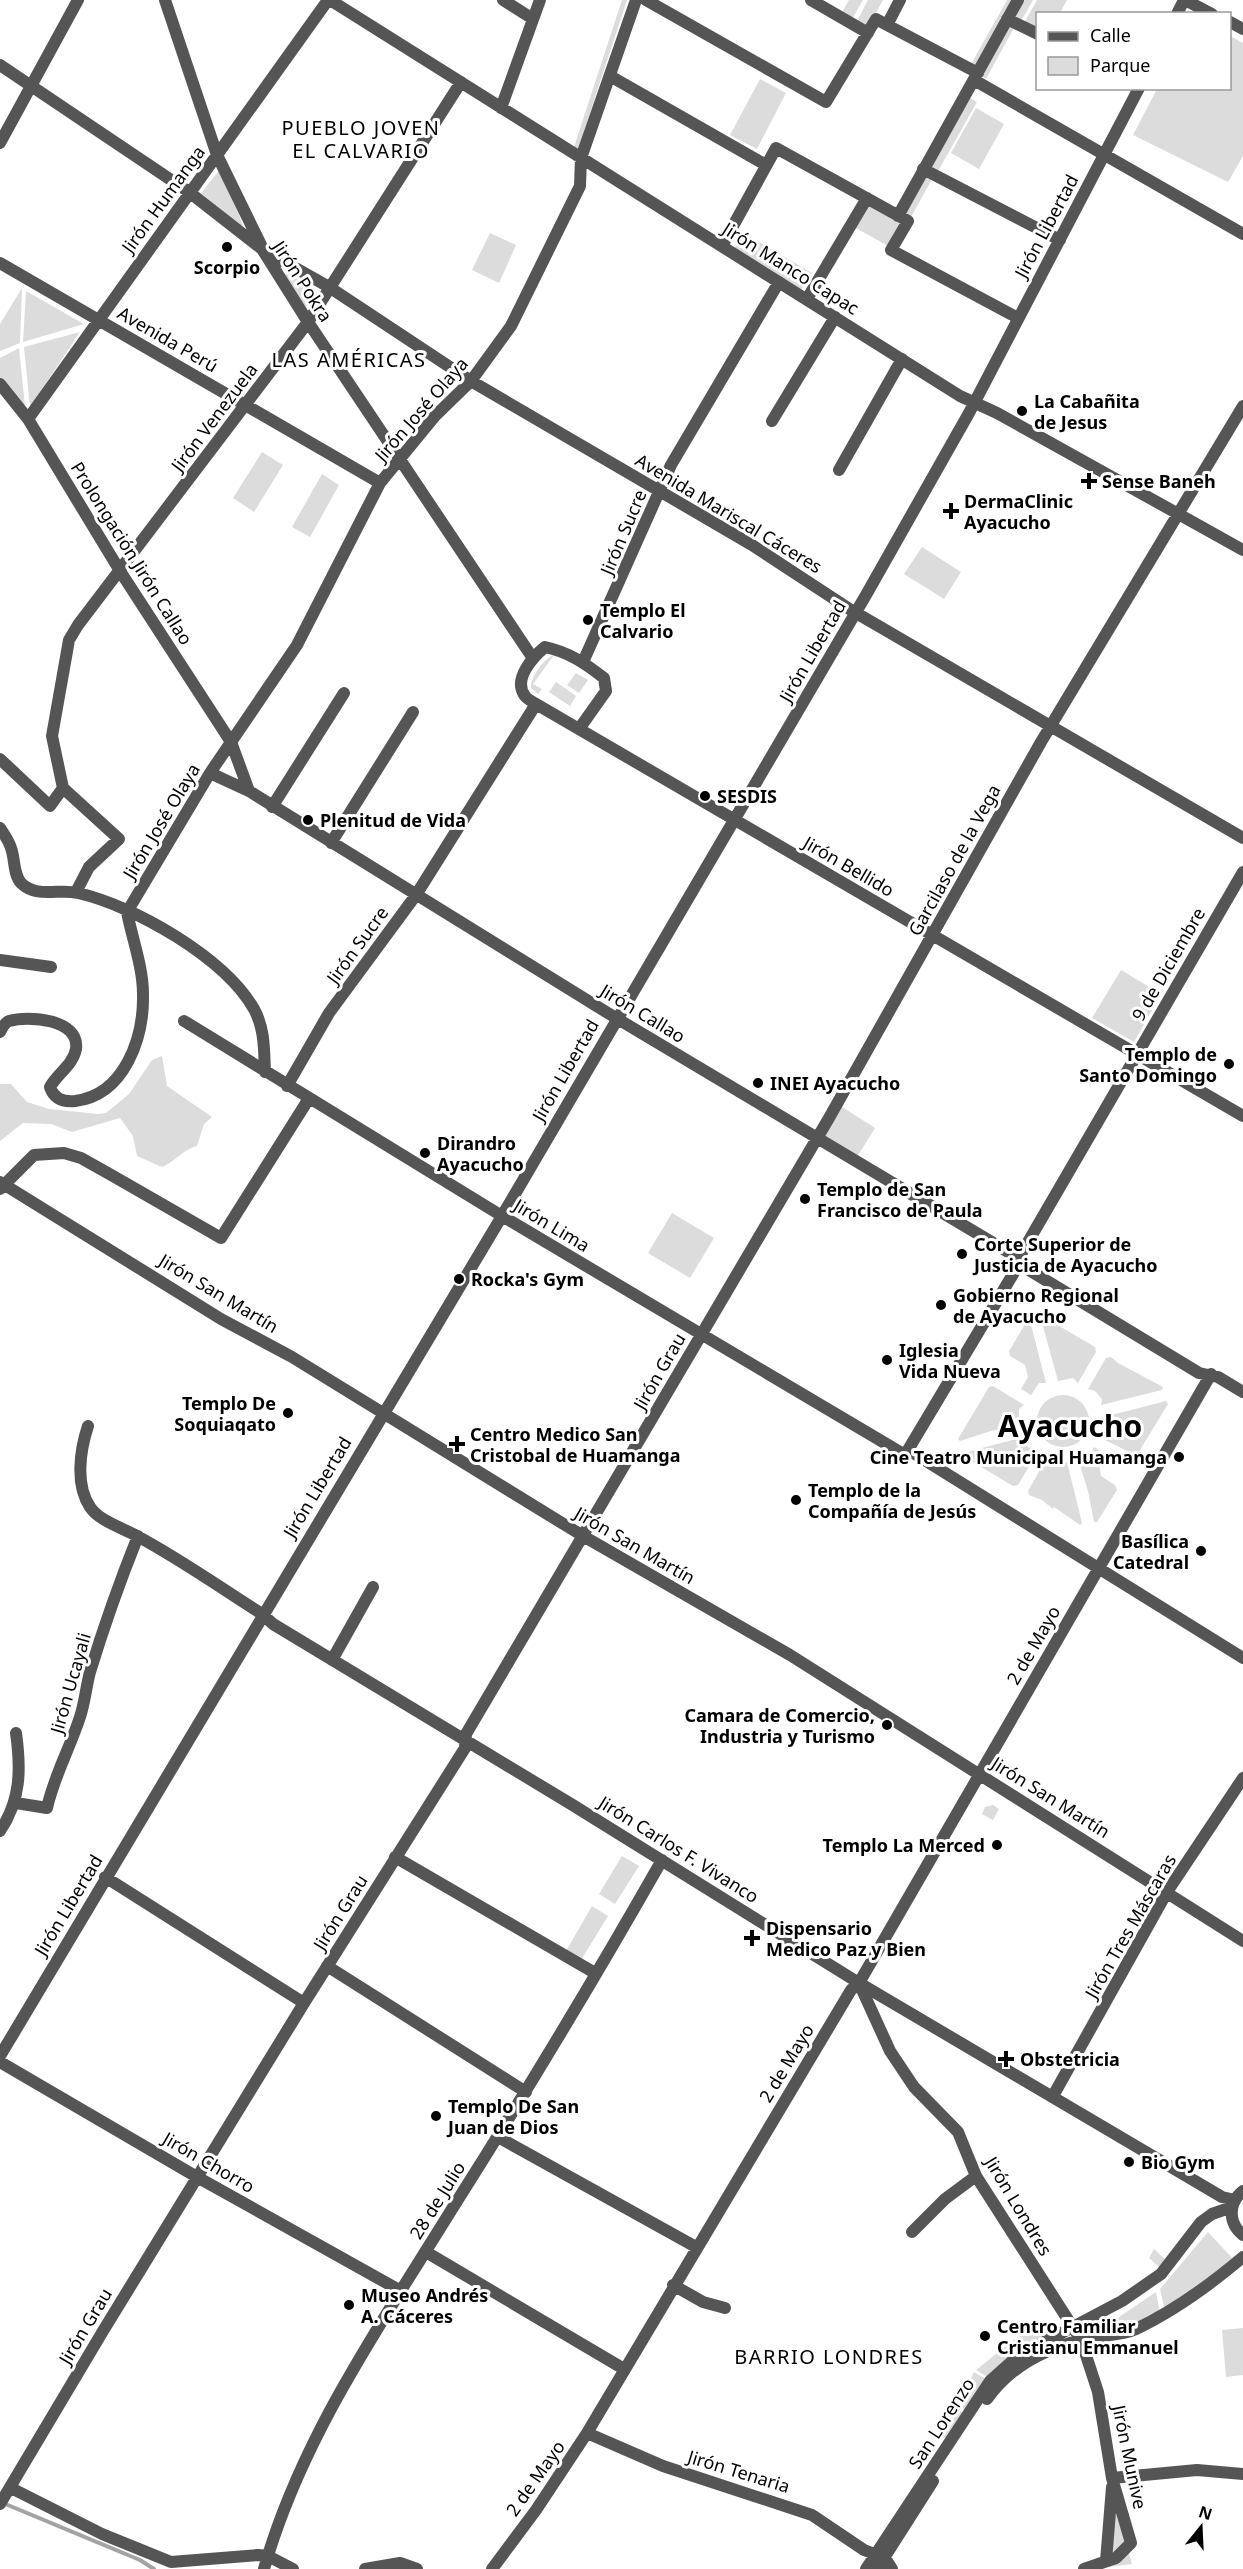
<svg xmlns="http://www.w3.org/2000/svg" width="1243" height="2569" font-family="'Noto Sans',sans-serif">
<rect width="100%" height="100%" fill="#fff"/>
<!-- green -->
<path fill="#dcdcdc" d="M622,0H627L578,149L574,147Z
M849,0H863L852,19L841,14Z
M868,0H883L868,28L857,21Z
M1007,0H1014L976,69L970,66Z
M1020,0H1033L1020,23L1010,17Z
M1037,0H1067L1060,13L1038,14L1037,30L1024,23Z
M1009,22L1015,26L986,79L979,75Z
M1230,36L1243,43V156L1228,182L1133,135L1157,89L1230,88Z
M760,79L786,93L757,149L730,135Z
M966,96L977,102L937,173L926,167Z
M976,108L1004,124L979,169L951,153Z
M221,168L243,225L241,226L201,193Z
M924,175L932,179L910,219L902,215Z
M869,201L905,222L890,247L854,227Z
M490,233L516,245L499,283L472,270Z
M744,233L812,273L801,290L733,251Z
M287,273L317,292L306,307L283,278Z
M22,288L20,343L0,351V324Z
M26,291L84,324L23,342Z
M80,332L30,407L24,347Z
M19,348L25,406L0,378V358Z
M262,452L283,465L254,512L233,498Z
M322,474L339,485L310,537L292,527Z
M922,547L961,572L944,599L904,574Z
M554,655L533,684L542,689L538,694L531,688C530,678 544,658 554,655Z
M576,673L588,680L579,693L567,685Z
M556,682L576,696L570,706L549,692Z
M1121,970L1161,994L1134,1042L1092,1018Z
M162,1056L167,1086L212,1117L204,1124L197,1146C182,1150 176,1161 162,1167L137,1156L133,1136L120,1118L72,1132L51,1124L23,1123L0,1141V1084H11L27,1102L49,1109L98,1114L106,1113L129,1094L152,1060Z
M839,1105L875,1128L857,1157L821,1136Z
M672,1213L714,1238L690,1278L648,1253Z
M1044,1317L1095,1347L1096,1352L1078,1383L1073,1378L1058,1381L1041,1319Z
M1027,1321H1030L1046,1383H1039L1031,1395L1021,1389L1028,1377L1025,1365L1010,1356L1009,1351Z
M1111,1357L1118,1363L1163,1387L1162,1390L1101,1405L1102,1399L1095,1391L1088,1389L1106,1358Z
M993,1386L1024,1405L1019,1409V1419L1022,1425L991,1431L960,1441L958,1439L989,1387Z
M1037 1421a26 26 0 1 1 52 0a26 26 0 1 1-52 0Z
M1166,1401L1168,1404L1137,1455L1133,1457L1127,1451L1101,1438L1106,1433L1107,1423L1104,1417Z
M1024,1437V1444L1037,1453L1018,1485L1013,1486L963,1456V1453Z
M1094,1447L1105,1454L1099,1464L1101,1476L1115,1485L1117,1490L1097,1522H1094L1088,1491L1078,1459L1085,1460L1091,1455Z
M1046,1459L1051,1465L1064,1464L1067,1462L1082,1523L1080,1525L1054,1507L1053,1509L1042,1500L1029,1495L1028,1491Z
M993,1805L999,1809L993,1820L982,1814L985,1807Z
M622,1856L639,1866L615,1904L599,1894Z
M592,1906L608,1916L581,1960L566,1951Z
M1208,2232L1234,2260L1165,2311L1160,2289Z
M1154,2249L1166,2260L1160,2268L1149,2258Z
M1156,2292L1160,2313L1125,2332L1123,2324L1115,2326L1119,2317Z
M1052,2320L1059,2324V2328L1017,2353L1010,2343L1034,2326Z
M1243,2328V2375L1226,2377L1222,2330Z
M1006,2346L1014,2355L989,2378L976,2370Z
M974,2372L987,2380L966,2410L958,2406Z
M956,2409L964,2413L948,2440L942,2436Z
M1113,2510H1117L1132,2564L1109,2567Z"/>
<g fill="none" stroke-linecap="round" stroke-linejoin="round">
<!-- stream -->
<path stroke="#a3a3a3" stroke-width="4" d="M3,2503L140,2560L154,2569"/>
<!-- minor -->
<path stroke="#555" stroke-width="12" d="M165,0L217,155L261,245
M330,0L960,396L997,413L1243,550
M503,0L533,19
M646,0L826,102L876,19L887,25L900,0
M811,0L868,33
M1185,0L1212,14
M1177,14L1184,0
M1007,19L1038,34
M1230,22L1243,29
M887,25L978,73
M0,65L189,192L262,249L308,322L532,657
M610,76L766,165
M974,80L1243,234
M501,108L540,0
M0,143L78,0
M923,169L1060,240
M898,216L1018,0
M722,246L776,148L908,221L891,250L1018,318
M262,249L329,287L471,381L752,545L851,610L1243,838
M0,263L380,483
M807,299L867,198
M0,384L28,419L120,571L231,742L249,791
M28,419L328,0
M772,421L835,317
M839,470L902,359
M583,662L671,465L779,282
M579,729L606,691L604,678C586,664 569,652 545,647C534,656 512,679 525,696C527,699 533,702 536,704L1243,1116
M0,759L50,806L63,788
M210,773L249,791L616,1018L1010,1253L1019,1264L1199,1373L1218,1377L1243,1392
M63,788L52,736L69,640L78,625L308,322L461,82
M63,788L119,839L89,867L76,892
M272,807L344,693
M0,828C4,834 9,841 11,848C15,858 13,874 21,883C37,899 60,888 78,893C135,906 225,958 254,1009C265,1029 264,1051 265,1072
M331,843L413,712
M127,912L210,773L297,645L380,483L435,416L471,381L511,326L580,186L581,158L636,0
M0,960L51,967
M184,1021L502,1216L905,1455L1019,1264L1021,1254L1243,872
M0,1032C3,1027 4,1023 9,1021C28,1015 80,1019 76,1049C73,1065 58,1073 50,1087C54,1099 63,1102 75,1101C125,1095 144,1037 143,994C143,967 132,938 127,912
M287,1086L329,1013L416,895L536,704
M0,1182L221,1319L292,1357L583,1536L790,1655L1243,1941
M0,1189L34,1155L64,1153L81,1158L113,1176L221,1238L308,1100
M88,1426C80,1450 75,1485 90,1507C99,1521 123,1528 137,1536C180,1559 221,1588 262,1614L273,1624L571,1804L859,1983L1222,2197L1235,2200
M910,1451L1243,1658
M332,1660L373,1587
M16,1803L47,1808C54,1776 70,1748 80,1717C85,1702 86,1687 90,1672C104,1626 120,1581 138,1536
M0,1831C21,1800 21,1769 16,1733
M395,1857L595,1973
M105,1877L304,2003
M327,1966L526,2092
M859,1983L890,2051L914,2087L958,2132L976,2176L1081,2340L1098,2392L1112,2478L1131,2543L1116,2558L1084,2569
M0,2056L502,1216L866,595L969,413L1139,88
M0,2062L197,2177L401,2291
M1053,2096L1167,1892L1243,1778
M498,2137L696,2247
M1243,2191C1228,2203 1228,2223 1243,2235
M912,2232L945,2199L976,2176
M426,2252L624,2369
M673,2285L703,2302L725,2308
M987,2399C1012,2364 1050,2346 1091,2338C1105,2335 1123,2335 1136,2329C1174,2311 1211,2284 1243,2257
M587,2433L663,2466L812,2515L864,2550L885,2558L892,2569
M1112,2478L1197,2470L1243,2474
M11,2488L102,2534L171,2562L258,2555L268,2556L293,2569
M0,2504L103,2331L304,2003L465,1748L466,1734L829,1118L1041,742L1243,406
M1106,2561L1112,2487
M264,2569C301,2438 381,2324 452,2209C525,2094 595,1978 662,1860
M365,2569L400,2563L417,2569
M492,2569L536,2510L587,2433L851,1990L859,1983L1211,1374
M866,2569L990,2381L1018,2356L1122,2301L1161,2274L1201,2222L1212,2214L1232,2207
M877,2569L933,2481"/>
</g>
<!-- markers -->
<g fill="#000" stroke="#fff" stroke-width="2">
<circle cx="227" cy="247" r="6"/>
<circle cx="1022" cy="411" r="6"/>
<path d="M1086 472h6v6h6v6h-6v6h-6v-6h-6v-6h6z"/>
<path d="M948 502h6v6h6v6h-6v6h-6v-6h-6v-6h6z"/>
<circle cx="588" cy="620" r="6"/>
<circle cx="705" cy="796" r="6"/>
<circle cx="308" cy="820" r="6"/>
<circle cx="1229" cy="1064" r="6"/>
<circle cx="758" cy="1083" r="6"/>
<circle cx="425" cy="1153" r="6"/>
<circle cx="805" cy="1199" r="6"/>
<circle cx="962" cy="1254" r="6"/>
<circle cx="459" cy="1279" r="6"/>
<circle cx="941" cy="1305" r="6"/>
<circle cx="887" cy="1360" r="6"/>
<circle cx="288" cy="1413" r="6"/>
<path d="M454 1435h6v6h6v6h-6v6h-6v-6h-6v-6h6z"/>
<circle cx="1179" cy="1457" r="6"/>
<circle cx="796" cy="1500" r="6"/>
<circle cx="1201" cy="1551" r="6"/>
<circle cx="887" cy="1725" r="6"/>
<circle cx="997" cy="1845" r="6"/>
<path d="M749 1929h6v6h6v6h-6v6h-6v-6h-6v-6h6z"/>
<path d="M1003 2050h6v6h6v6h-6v6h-6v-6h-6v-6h6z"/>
<circle cx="436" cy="2116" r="6"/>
<circle cx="1129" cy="2162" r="6"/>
<circle cx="349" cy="2305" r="6"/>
<circle cx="985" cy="2336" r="6"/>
</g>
<g text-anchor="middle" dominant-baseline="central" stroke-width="6" stroke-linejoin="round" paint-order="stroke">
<!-- street labels -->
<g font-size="18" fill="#000" stroke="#fff">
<text transform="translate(163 199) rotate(-54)">Jirón Humanga</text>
<text transform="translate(1046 226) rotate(-62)">Jirón Libertad</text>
<text transform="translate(791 268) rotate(32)">Jirón Manco Capac</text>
<text transform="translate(303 281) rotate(57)">Jirón Pokra</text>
<text transform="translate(168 339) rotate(30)">Avenida Perú</text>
<text transform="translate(421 409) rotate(-49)">Jirón José Olaya</text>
<text transform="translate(214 417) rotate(-53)">Jirón Venezuela</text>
<text transform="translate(729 513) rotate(31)">Avenida Mariscal Cáceres</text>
<text transform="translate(623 532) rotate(-67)">Jirón Sucre</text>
<text transform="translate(132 553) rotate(58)">Prolongación Jirón Callao</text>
<text transform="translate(812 651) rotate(-60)">Jirón Libertad</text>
<text transform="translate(161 821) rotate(-59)">Jirón José Olaya</text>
<text transform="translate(954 860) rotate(-61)">Garcilaso de la Vega</text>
<text transform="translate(849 866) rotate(30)">Jirón Bellido</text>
<text transform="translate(357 945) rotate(-54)">Jirón Sucre</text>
<text transform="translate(1168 964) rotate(-60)">9 de Diciembre</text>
<text transform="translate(643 1013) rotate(31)">Jirón Callao</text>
<text transform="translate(565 1070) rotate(-60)">Jirón Libertad</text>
<text transform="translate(552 1225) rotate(31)">Jirón Lima</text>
<text transform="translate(219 1293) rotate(31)">Jirón San Martín</text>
<text transform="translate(659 1371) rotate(-60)">Jirón Grau</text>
<text transform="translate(317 1487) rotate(-59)">Jirón Libertad</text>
<text transform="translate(635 1545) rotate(30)">Jirón San Martín</text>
<text transform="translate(1033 1645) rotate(-60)">2 de Mayo</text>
<text transform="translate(70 1683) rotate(-74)">Jirón Ucayali</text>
<text transform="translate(1051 1797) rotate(32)">Jirón San Martín</text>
<text transform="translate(679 1849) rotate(32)">Jirón Carlos F. Vivanco</text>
<text transform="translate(68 1905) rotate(-59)">Jirón Libertad</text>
<text transform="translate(340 1912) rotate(-58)">Jirón Grau</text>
<text transform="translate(1130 1926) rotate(-60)">Jirón Tres Máscaras</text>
<text transform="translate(786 2063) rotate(-59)">2 de Mayo</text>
<text transform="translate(209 2162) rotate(30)">Jirón Chorro</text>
<text transform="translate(437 2200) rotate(-58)">28 de Julio</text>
<text transform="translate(1019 2206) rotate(59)">Jirón Londres</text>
<text transform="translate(85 2326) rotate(-59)">Jirón Grau</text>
<text transform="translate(941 2423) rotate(-57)">San Lorenzo</text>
<text transform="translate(1130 2457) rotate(78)">Jirón Munive</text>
<text transform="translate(739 2471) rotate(17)">Jirón Tenaria</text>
<text transform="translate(535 2478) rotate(-55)">2 de Mayo</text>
</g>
<!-- poi labels -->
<g font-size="18" font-weight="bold" fill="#000" stroke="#fff" text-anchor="start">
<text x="227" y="267" text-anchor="middle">Scorpio</text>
<text x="1034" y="401">La Cabañita<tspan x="1034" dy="21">de Jesus</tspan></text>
<text x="1102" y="481">Sense Baneh</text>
<text x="964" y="501">DermaClinic<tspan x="964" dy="21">Ayacucho</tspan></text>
<text x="600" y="610">Templo El<tspan x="600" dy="21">Calvario</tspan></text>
<text x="717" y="796">SESDIS</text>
<text x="320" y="820">Plenitud de Vida</text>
<text x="1217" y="1054" text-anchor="end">Templo de<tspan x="1217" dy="21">Santo Domingo</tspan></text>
<text x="770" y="1083">INEI Ayacucho</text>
<text x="437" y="1143">Dirandro<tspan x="437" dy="21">Ayacucho</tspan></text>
<text x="817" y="1189">Templo de San<tspan x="817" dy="21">Francisco de Paula</tspan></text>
<text x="974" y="1244">Corte Superior de<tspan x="974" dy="21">Justicia de Ayacucho</tspan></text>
<text x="471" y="1279">Rocka's Gym</text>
<text x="953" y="1295">Gobierno Regional<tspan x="953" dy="21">de Ayacucho</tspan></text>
<text x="899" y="1350">Iglesia<tspan x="899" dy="21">Vida Nueva</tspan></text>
<text x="276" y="1403" text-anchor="end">Templo De<tspan x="276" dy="21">Soquiaqato</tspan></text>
<text x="470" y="1434">Centro Medico San<tspan x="470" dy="21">Cristobal de Huamanga</tspan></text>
<text x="1167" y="1457" text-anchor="end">Cine Teatro Municipal Huamanga</text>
<text x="808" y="1490">Templo de la<tspan x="808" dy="21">Compañía de Jesús</tspan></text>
<text x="1189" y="1541" text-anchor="end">Basílica<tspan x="1189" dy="21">Catedral</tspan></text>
<text x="875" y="1715" text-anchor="end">Camara de Comercio,<tspan x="875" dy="21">Industria y Turismo</tspan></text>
<text x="985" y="1845" text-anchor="end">Templo La Merced</text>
<text x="766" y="1928">Dispensario<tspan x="766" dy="21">Medico Paz y Bien</tspan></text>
<text x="1020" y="2059">Obstetricia</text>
<text x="448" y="2106">Templo De San<tspan x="448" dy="21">Juan de Dios</tspan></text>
<text x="1141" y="2162">Bio Gym</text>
<text x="361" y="2295">Museo Andrés<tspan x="361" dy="21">A. Cáceres</tspan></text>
<text x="997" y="2326">Centro Familiar<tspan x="997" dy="21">Cristianu Emmanuel</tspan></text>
</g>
<!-- neighbourhood labels -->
<g font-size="20" letter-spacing="1.5" fill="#000" stroke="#fff">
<text x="361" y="127">PUEBLO JOVEN<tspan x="361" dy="23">EL CALVARIO</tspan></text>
<text x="349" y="359">LAS AMÉRICAS</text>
<text x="829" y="2356">BARRIO LONDRES</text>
</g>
<!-- town labels -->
<g font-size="30" font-weight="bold" fill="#000" stroke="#fff">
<text x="1070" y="1425">Ayacucho</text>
</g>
</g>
<!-- legend -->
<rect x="1036" y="12" width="195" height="78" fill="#ffffff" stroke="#999999" stroke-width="1.5"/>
<rect x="1048" y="32" width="30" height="9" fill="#555555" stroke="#999999" stroke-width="1.5"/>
<text x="1090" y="42" font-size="18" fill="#000000">Calle</text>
<rect x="1048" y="57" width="30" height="18" fill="#dcdcdc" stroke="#999999" stroke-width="1.5"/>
<text x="1090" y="72" font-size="18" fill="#000000">Parque</text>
<!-- north arrow -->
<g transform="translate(1201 2527) rotate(18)" stroke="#ffffff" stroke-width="4.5" paint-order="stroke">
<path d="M0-4.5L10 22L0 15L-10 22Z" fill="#000000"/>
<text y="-9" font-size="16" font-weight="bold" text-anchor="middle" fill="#000000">N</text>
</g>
</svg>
